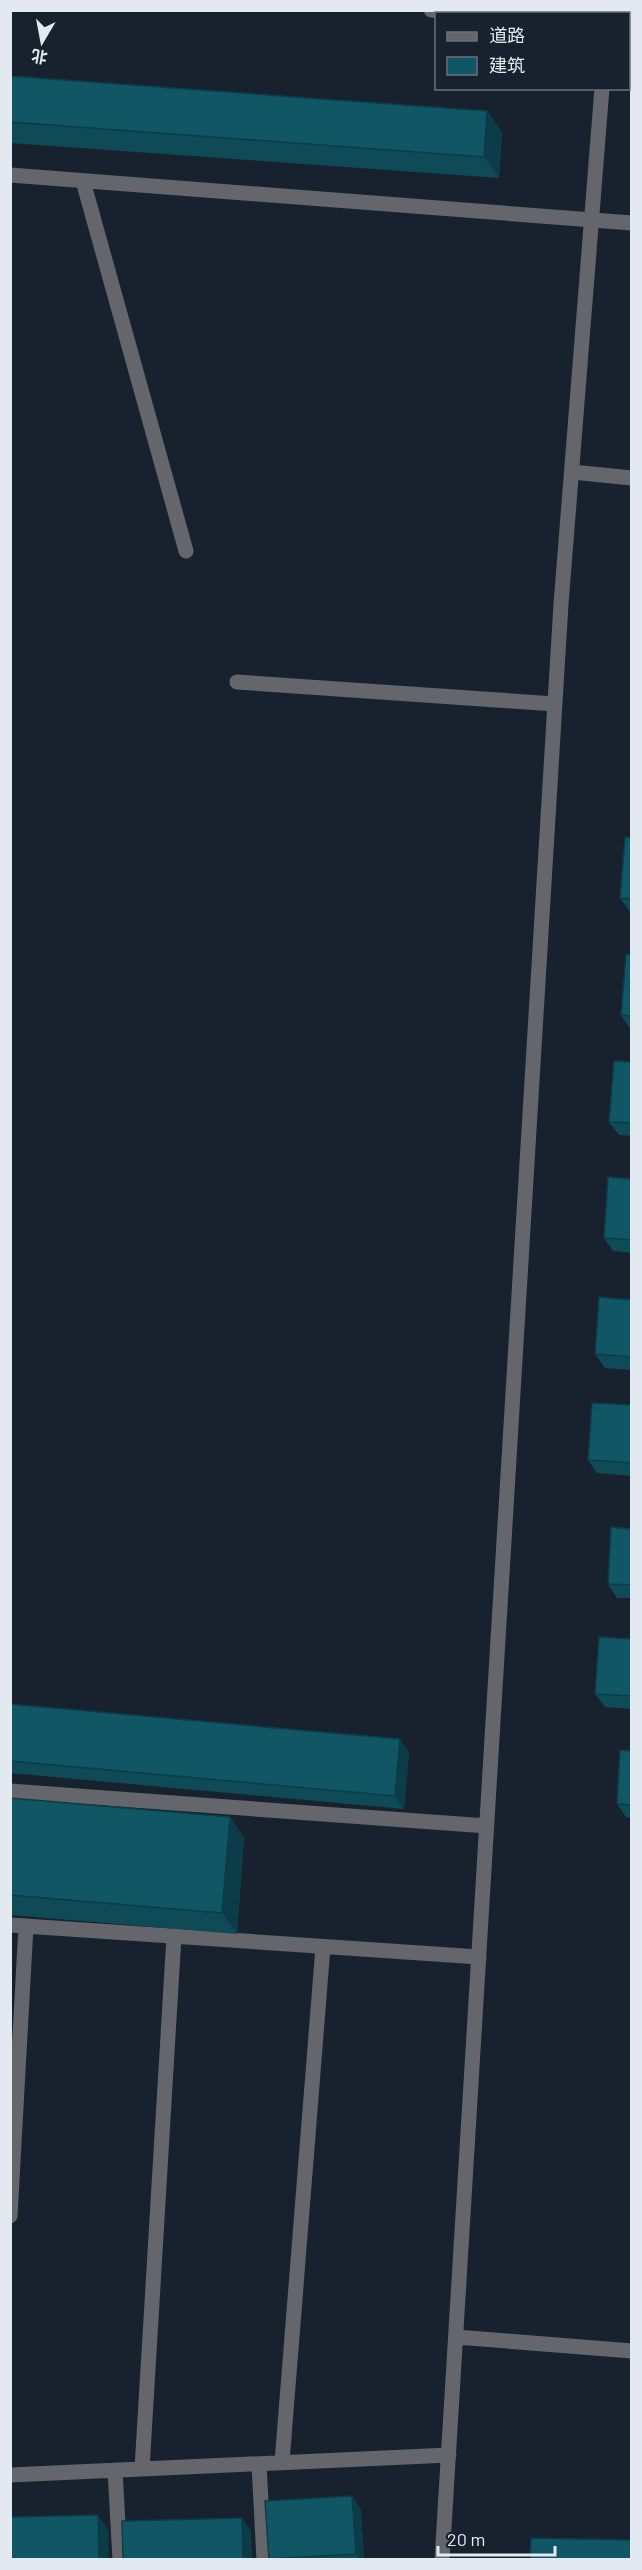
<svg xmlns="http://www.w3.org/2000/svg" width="642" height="2570" font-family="Barlow,'Noto Sans SC',sans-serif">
<rect width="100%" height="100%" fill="#18222e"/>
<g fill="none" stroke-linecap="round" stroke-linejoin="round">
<!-- minor -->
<path stroke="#65656c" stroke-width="15" d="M431,10L475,14
M608,14V10
M10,175L632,223
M83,181L186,551
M572,472L632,478
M237,682L555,704
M10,1791L487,1826
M10,1925L479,1957
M10,2216L26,1926
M456,2337L632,2351
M282,2462L323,1947
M259,2464L264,2560
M142,2469L174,1936
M115,2470L120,2560
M10,2475L449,2455
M442,2560L561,604L602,88"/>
</g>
<!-- wall -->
<path fill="#0f4a57" d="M10,76L487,111L502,132L499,178L10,143Z
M632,838V912H630L620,898Z
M632,955V1029H630L621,1015Z
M632,1062V1136L619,1135L609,1122Z
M632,1179V1253L613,1251L604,1238Z
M632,1300V1370L605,1368L595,1354Z
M632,1405V1476L597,1473L588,1460Z
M632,1529V1598H617L608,1584Z
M632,1639V1709L605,1707L595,1694Z
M10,1704L400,1739L409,1753L404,1809L10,1773Z
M632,1751V1818L626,1817L617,1804Z
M10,1798L230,1817L244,1838L237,1934L10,1915Z
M352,2496L361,2510L364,2559H269Z"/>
<!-- shaded-wall -->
<path fill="#0c3c47" d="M487,111L502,132L499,178L484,157Z
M400,1739L409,1753L404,1809L395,1796Z
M230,1817L244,1838L237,1934L222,1913Z
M352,2496L361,2510L364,2559H359L356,2554Z
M98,2515L108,2529L109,2559H99Z
M242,2518L251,2531L252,2559H243Z"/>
<!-- building -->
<path fill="#115665" stroke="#0c3c47" stroke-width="1.5" d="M10,76L487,111L484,157L10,122Z
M625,837L632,838V899L620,898Z
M626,954L632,955V1016L621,1015Z
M614,1061L632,1062V1123L609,1122Z
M608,1177L632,1179V1240L604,1238Z
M599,1297L632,1300V1357L595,1354Z
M592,1403L632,1405V1463L588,1460Z
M611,1527L632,1529V1585L608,1584Z
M599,1637L632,1639V1696L595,1694Z
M10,1704L400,1739L395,1796L10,1761Z
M620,1750L632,1751V1805L617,1804Z
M10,1798L230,1817L222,1913L10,1895Z
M352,2496L356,2554L269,2559L265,2501Z
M98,2515L99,2559H10V2517Z
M242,2518L243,2559H123L122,2521Z
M531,2538L632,2540V2559H530Z"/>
<!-- border -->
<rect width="642" height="2570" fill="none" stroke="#e2e9f1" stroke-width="24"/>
<!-- legend -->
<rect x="435" y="12" width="195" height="78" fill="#18222e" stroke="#69727c" stroke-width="1.5"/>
<rect x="447" y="32" width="30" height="9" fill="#65656c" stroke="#69727c" stroke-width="1.5"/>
<text x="489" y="42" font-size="18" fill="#e2e9f1">道路</text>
<rect x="447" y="57" width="30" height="18" fill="#115665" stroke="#69727c" stroke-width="1.5"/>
<text x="489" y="72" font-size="18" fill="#e2e9f1">建筑</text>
<!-- north arrow -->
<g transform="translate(42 42) rotate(190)" stroke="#18222e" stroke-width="4.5" paint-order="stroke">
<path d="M0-4.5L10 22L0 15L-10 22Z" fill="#e2e9f1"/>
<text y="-9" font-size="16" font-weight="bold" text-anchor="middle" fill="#e2e9f1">北</text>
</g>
<!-- scale -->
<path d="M438 2546v9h117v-9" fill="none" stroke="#e2e9f1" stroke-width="3"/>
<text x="447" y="2546" font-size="18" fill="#e2e9f1" stroke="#18222e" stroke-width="4.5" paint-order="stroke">20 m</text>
</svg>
